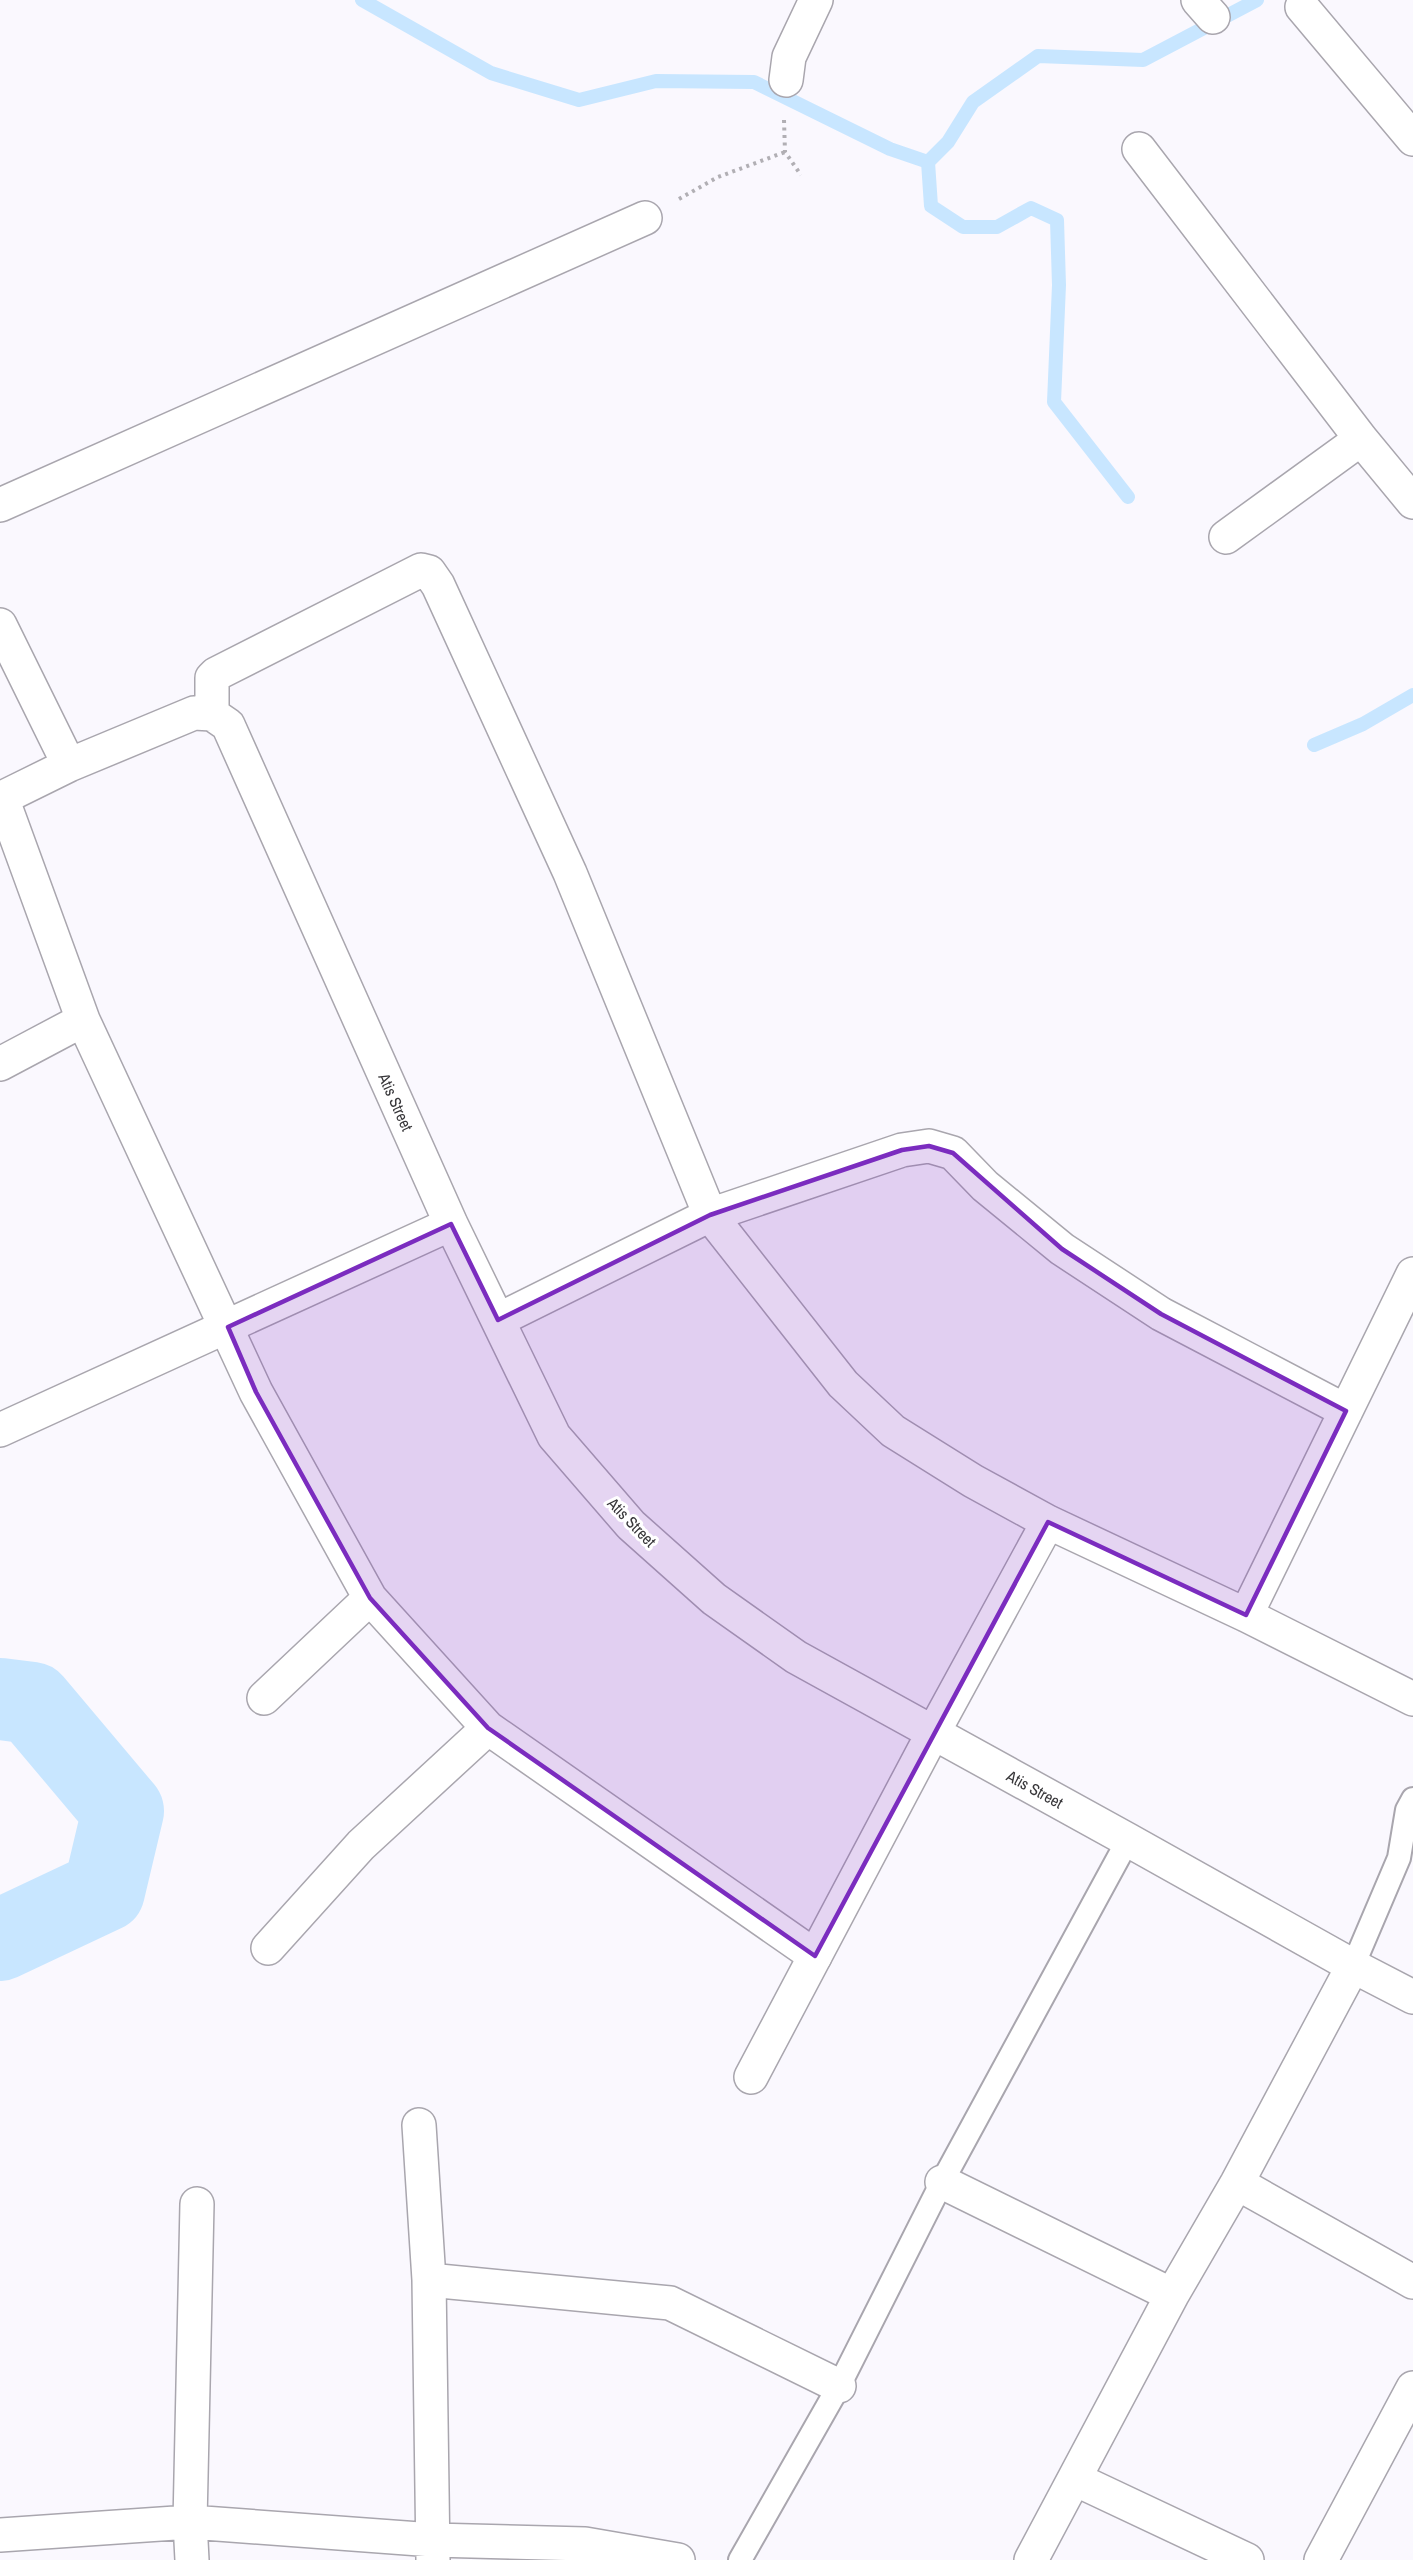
<svg xmlns="http://www.w3.org/2000/svg" width="1413" height="2560" font-family="'Archivo Narrow',sans-serif">
<rect width="100%" height="100%" fill="#faf8fe"/>
<g fill="none" stroke-linecap="round" stroke-linejoin="round">
<!-- stream -->
<path stroke="#c8e6ff" stroke-width="14" d="M362,0L491,73L579,100L656,81L754,82L890,149L928,162
M1128,497L1054,402L1059,285L1057,220L1031,208L997,227H963L931,206L928,162L948,142L973,102L1038,56L1143,60L1257,0
M1314,745L1363,724L1413,695"/>
<!-- river -->
<path stroke="#c8e6ff" stroke-width="82" d="M0,1699L32,1703L123,1811L104,1891L0,1940"/>
<defs>
<path id="service" d="M1353,1966L1399,1858L1407,1810L1413,1799
M740,2560L839,2386L942,2182L1128,1840"/>
<path id="pedestrian" d="M2,798L83,1020L256,1392L370,1598L488,1728L815,1956
M0,1064L83,1020
M264,1698L370,1598
M268,1948L361,1845L488,1728"/>
<path id="minor" d="M1198,0L1213,17
M1302,7L1413,139
M786,80L789,57L816,0
M1139,149L1361,439L1413,502
M0,505L645,218
M1226,537L1361,439
M0,625L69,765
M212,714V678L216,674L421,570L429,572L438,585L570,873L710,1215L843,1384L893,1431L973,1481L1048,1522L1246,1615L1413,1699
M0,799L69,765L194,713L212,714L228,725L451,1224L554,1436L631,1525L714,1599L796,1657L1128,1840L1353,1966L1413,1997
M498,1320L710,1215L902,1150L929,1146L953,1153L985,1186L1062,1249L1161,1314L1346,1411
M0,1430L451,1224
M1246,1615L1413,1274
M751,2077L933,1733L1048,1522
M419,2125L429,2280L433,2560
M942,2182L1172,2295
M1237,2183L1413,2282
M429,2280L670,2303L839,2386
M1075,2479L1247,2560
M0,2535L190,2522L433,2540L585,2544L678,2560
M192,2560L190,2522L197,2204
M1031,2560L1172,2295L1237,2183L1353,1966
M1321,2560L1413,2388"/>
</defs>
<!-- service casing -->
<use href="#service" stroke="#a9a6ae" stroke-width="26"/>
<!-- pedestrian casing -->
<use href="#pedestrian" stroke="#a9a6ae" stroke-width="36"/>
<!-- minor casing -->
<use href="#minor" stroke="#a9a6ae" stroke-width="36"/>
<!-- path -->
<path stroke="#b1afb4" stroke-width="4" stroke-dasharray="3 4.5" stroke-linecap="butt" d="M784,120L785,152L801,175
M679,199L718,177L785,152"/>
<!-- service -->
<use href="#service" stroke="#fff" stroke-width="22"/>
<!-- pedestrian -->
<use href="#pedestrian" stroke="#fff" stroke-width="33"/>
<!-- minor -->
<use href="#minor" stroke="#fff" stroke-width="33"/>
</g>
<!-- marked area -->
<path fill="#7b2cbf" fill-opacity="0.2" stroke="#7b2cbf" stroke-width="4.5" stroke-linejoin="round" d="M929,1146L953,1153L1062,1249L1161,1314L1346,1411L1246,1615L1048,1522L815,1956L488,1728L370,1598L256,1392L228,1327L451,1224L498,1320L710,1215L902,1150Z"/>
<g text-anchor="middle" dominant-baseline="central" stroke-width="6" stroke-linejoin="round" paint-order="stroke">
<!-- street labels -->
<g font-size="16" fill="#38373a" stroke="#fff">
<text transform="translate(396 1102) rotate(66)">Atis Street</text>
<text transform="translate(632 1522) rotate(46)">Atis Street</text>
<text transform="translate(1035 1789) rotate(29)">Atis Street</text>
</g>
</g>
</svg>
